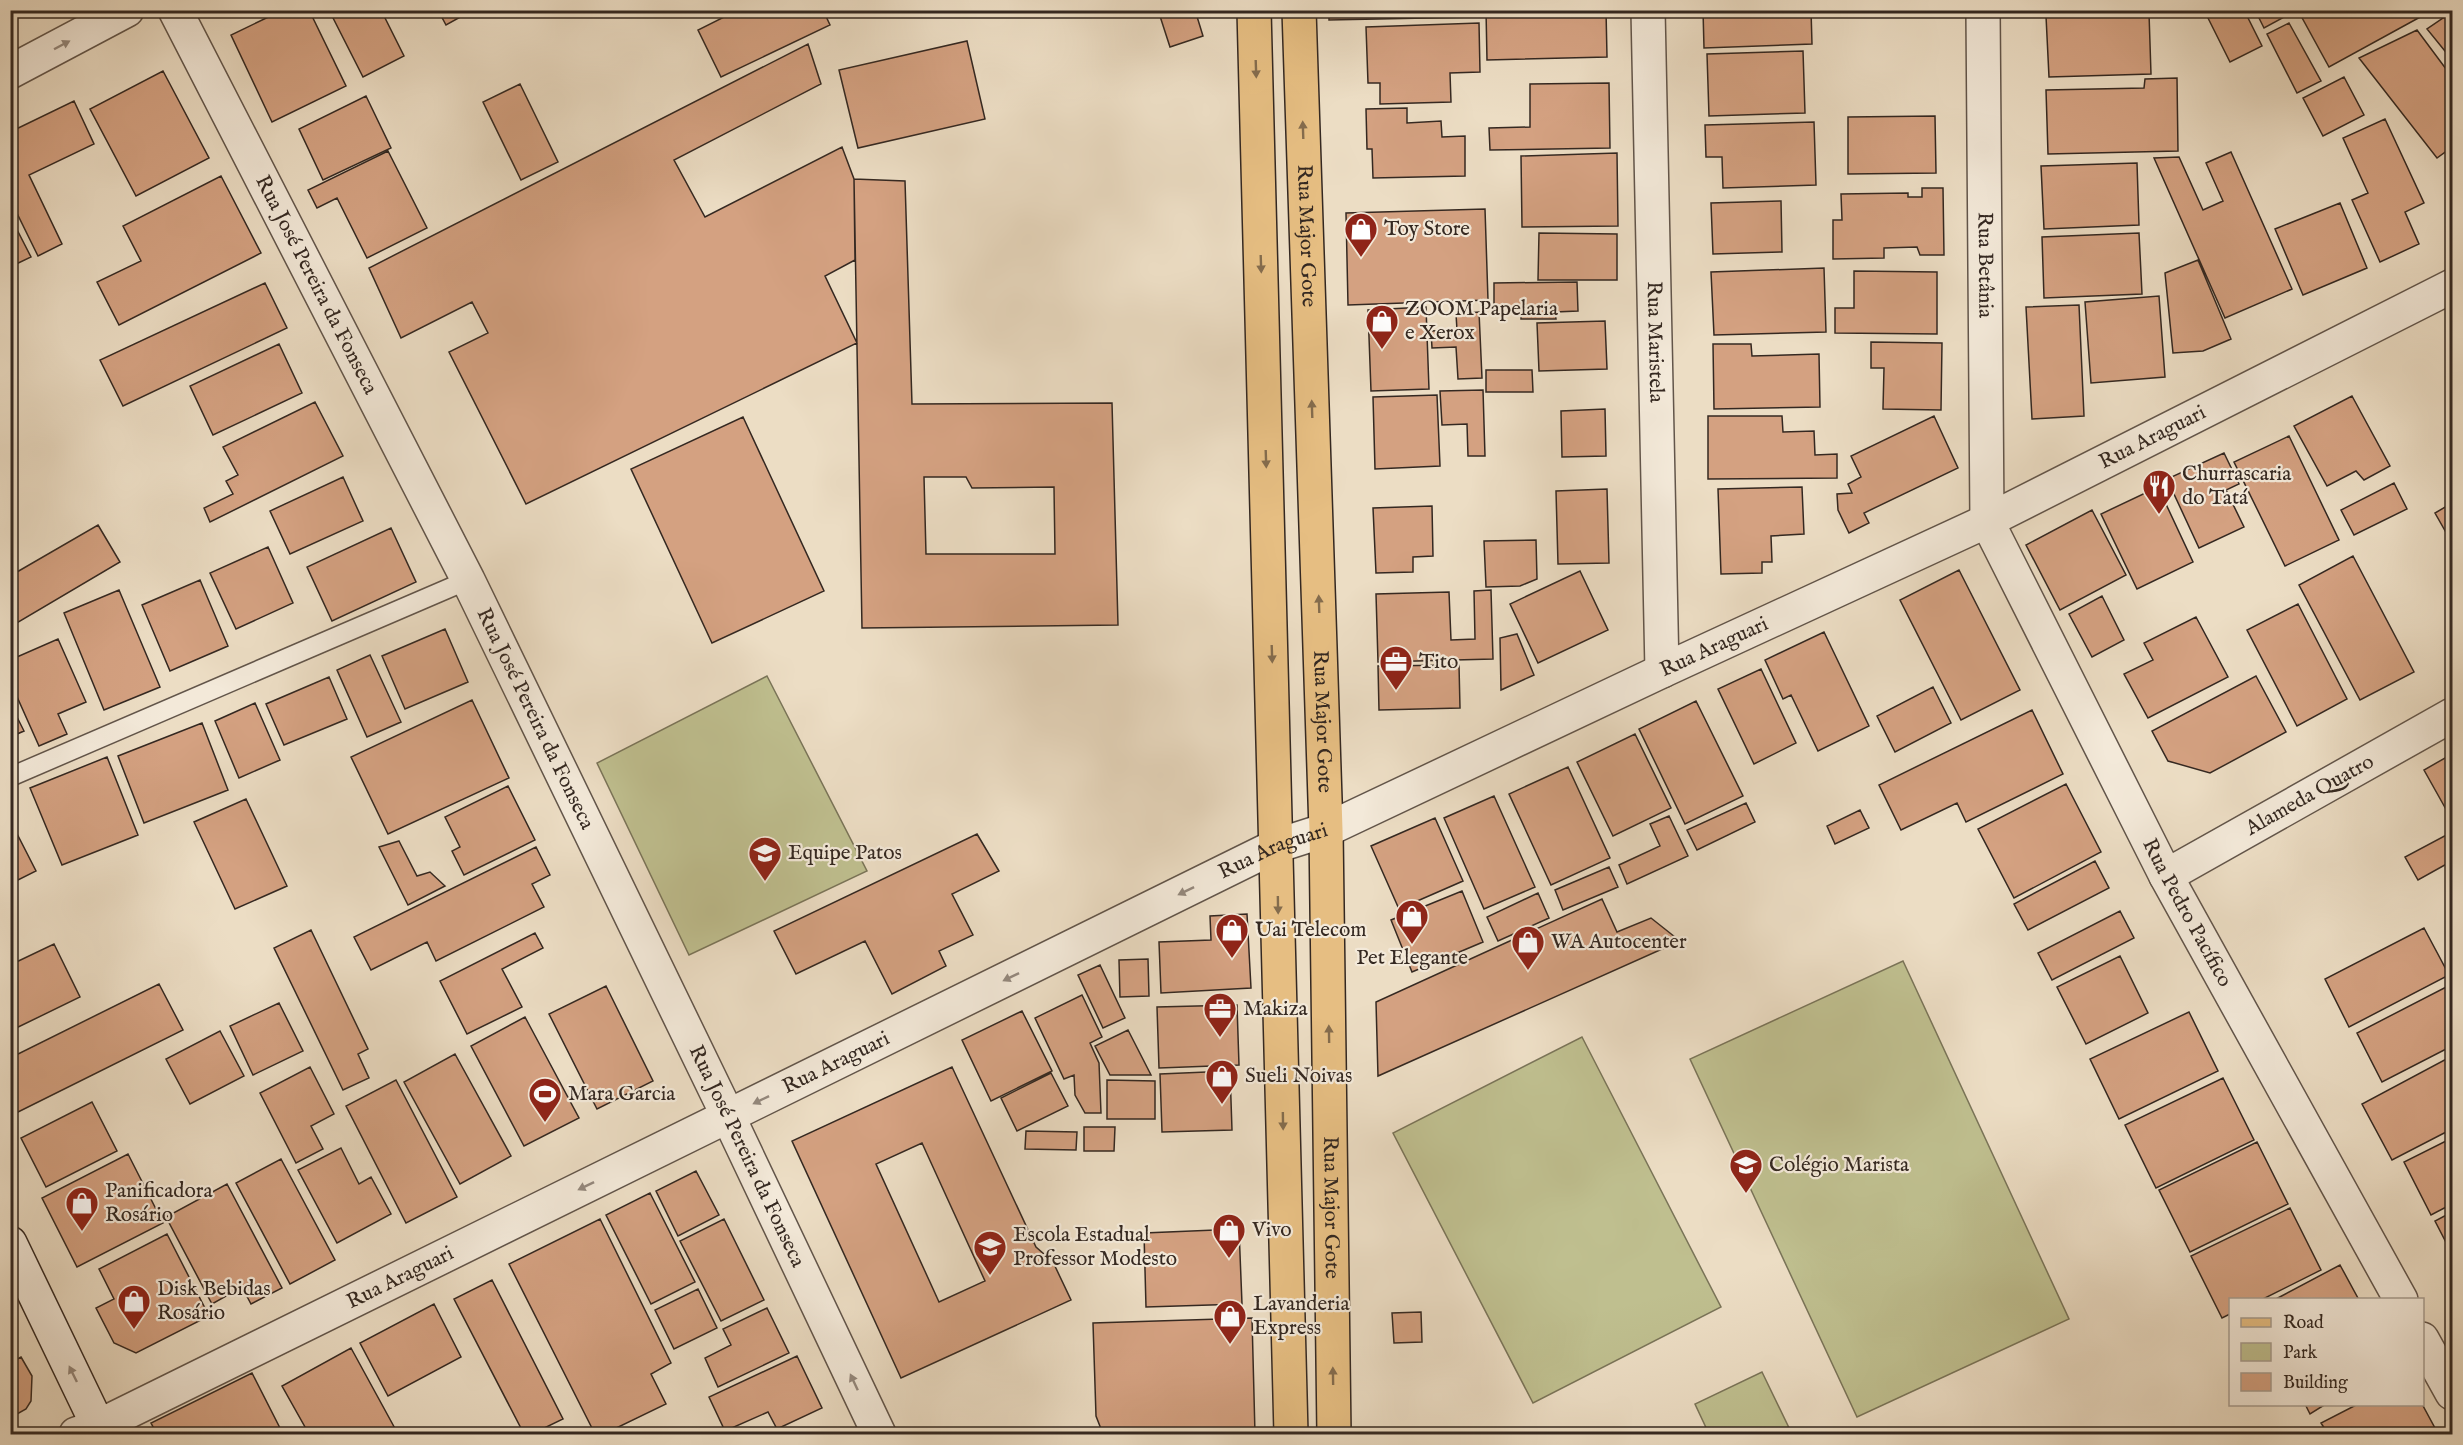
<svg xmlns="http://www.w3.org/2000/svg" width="2463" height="1445" font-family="'IM FELL English',serif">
<rect width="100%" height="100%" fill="#ecddc4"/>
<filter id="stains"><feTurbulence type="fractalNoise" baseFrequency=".00333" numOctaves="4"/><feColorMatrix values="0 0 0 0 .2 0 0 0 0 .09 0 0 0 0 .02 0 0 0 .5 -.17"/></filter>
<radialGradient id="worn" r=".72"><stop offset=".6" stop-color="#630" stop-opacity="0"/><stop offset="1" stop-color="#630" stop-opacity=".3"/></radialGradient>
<!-- green -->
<path fill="#bfbf8f" stroke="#7a7458" stroke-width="1.5" d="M767,676L867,871L689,955L597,763Z
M1903,961L2069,1319L1857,1417L1690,1059Z
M1582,1037L1721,1307L1533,1403L1393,1133Z
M1762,1372L1792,1434H1709L1695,1404Z"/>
<!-- building -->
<path fill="#d4a181" stroke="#342821" stroke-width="1.5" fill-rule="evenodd" d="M10,10H32L10,21Z
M283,10H309L346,86L272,122L231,35Z
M329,10H381L404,56L363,77Z
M438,10H473L446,25Z
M738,10H823L830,25L721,77L698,30Z
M1158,10H1195L1203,36L1170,47Z
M1329,10H1476V17L1329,20Z
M1486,10H1606L1607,57L1487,60Z
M1703,10H1811L1812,44L1704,48Z
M2204,10H2244L2262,46L2230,62Z
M2255,10H2285L2288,15L2264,28Z
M2307,10H2433L2329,67L2300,14Z
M2452,12V54L2449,56L2427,29Z
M2149,13L2151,74L2049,77L2046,16Z
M1479,23L1480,72L1450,73L1451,102L1380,104V83H1368L1366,27Z
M2289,23L2321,81L2297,93L2267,34Z
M2417,30L2452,77V147L2437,158L2359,58Z
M967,41L985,119L858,148L839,70Z
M808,44L821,84L674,160L705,217L842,147L854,179L855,260L825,276L857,343L526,504L449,352L488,333L472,302L401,338L369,268Z
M1803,51L1805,113L1709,116L1707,54Z
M163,71L209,158L136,196L90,109Z
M2344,77L2364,115L2323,136L2303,98Z
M2177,78L2178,151L2048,154L2046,90L2144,88L2145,79Z
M1609,83L1610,148L1490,150L1489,128L1530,127V84Z
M520,84L558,162L521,180L483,102Z
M366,96L391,148L323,180L299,129Z
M74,101L94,144L29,175L62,244L38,256L10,199V132Z
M1407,108V123L1441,121L1442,137L1465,136V176L1373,178L1372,149H1367L1366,109Z
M1935,116L1936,173L1848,174V117Z
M2385,119L2424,203L2405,212L2419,244L2380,262L2352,200L2368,193L2343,138Z
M1814,122L1816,185L1723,188L1722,157H1706L1705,125Z
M388,151L427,228L367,258L337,198L317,208L308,190Z
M2231,152L2292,289L2225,318L2154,158L2179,157L2203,210L2223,201L2206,163Z
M1617,153L1618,226L1522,227L1521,156Z
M2137,163L2139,225L2044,229L2041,166Z
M221,176L261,253L119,325L97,282L141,261L123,226Z
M854,179L905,181L912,404L1112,403L1118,625L862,628ZM924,477H966L972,488L1054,487L1055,554H926Z
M1922,188H1943L1944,255H1920L1917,247L1884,248V258L1833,259V220H1842L1841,194L1908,193V197H1922Z
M1781,201L1782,252L1713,254L1711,203Z
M2340,203L2367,268L2303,295L2275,229Z
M1485,209L1488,300L1348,305L1346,213Z
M10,216L31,257L10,267Z
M1539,233L1617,234V280H1538Z
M2139,233L2142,294L2044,298L2042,237Z
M2198,260L2231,339L2203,351L2173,353L2165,273Z
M1824,268L1826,332L1714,335L1711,272Z
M1854,271L1937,272V334L1835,333V308H1854Z
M1577,282L1578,311L1555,312L1556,319H1521V313H1494V283Z
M265,283L287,328L123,406L100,360Z
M2159,296L2165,377L2091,383L2085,302Z
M2079,305L2084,416L2032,419L2026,307Z
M1426,307L1429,389L1371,391L1368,310Z
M1479,312L1482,378L1458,379L1456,347L1432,348L1431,331L1457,330L1456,314Z
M1605,321L1607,369L1539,371L1537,323Z
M1871,342L1942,343L1941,410L1883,409L1884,368H1871Z
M279,344L302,393L213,435L190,386Z
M1713,344H1751L1752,356L1819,354L1820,407L1714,409Z
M1486,370H1532L1533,392H1486Z
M1483,390L1485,456H1468L1467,424L1442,425L1440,391Z
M1437,395L1440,466L1375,469L1373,397Z
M2352,396L2390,466L2364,480L2356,471L2327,486L2294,426Z
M315,402L343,456L210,522L204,508L233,494L226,481L238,475L223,447Z
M1605,409L1606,456L1562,457L1561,411Z
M1708,416H1782L1783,432L1814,431L1815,455L1837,454V478L1708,479Z
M1934,416L1958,468L1864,513L1869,523L1849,533L1838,510L1837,494L1852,493L1848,484L1861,477L1851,456Z
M743,417L824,591L712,643L631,469Z
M2289,436L2339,540L2285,566L2234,462Z
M2224,453L2239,484L2226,490L2244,527L2199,548L2167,479Z
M343,477L363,521L290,554L270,511Z
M2394,483L2407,509L2354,535L2341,510Z
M1802,487L1804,534L1771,536L1772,562H1762V573L1721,574L1718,489Z
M2158,487L2193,562L2137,589L2101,514Z
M1607,489L1609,563L1558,564L1556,491Z
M2452,503V543L2435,513Z
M1432,506L1433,556L1413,557V572L1376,573L1373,508Z
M2092,510L2126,575L2060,610L2026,545Z
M98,525L120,562L10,627V576Z
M391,528L416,582L332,621L307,567Z
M1536,540L1537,579L1520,586L1486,587L1484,541Z
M268,547L293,603L236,629L210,573Z
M2353,556L2414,672L2360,700L2299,585Z
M1959,570L2020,690L1961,720L1900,600Z
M1580,571L1608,630L1538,663L1510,604Z
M200,580L228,646L170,671L142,605Z
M119,590L160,687L104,710L64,613Z
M1491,590L1493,659L1378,662L1376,594L1449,592L1451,640L1475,639L1474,591Z
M2102,596L2124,640L2092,657L2069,614Z
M2298,604L2347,699L2297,726L2247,630Z
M2196,617L2228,677L2148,718L2124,674L2153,660L2144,643Z
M445,629L468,682L405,709L382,656Z
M1824,632L1869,726L1818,751L1791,695L1783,699L1765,660Z
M1517,634L1534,675L1501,690L1500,638Z
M58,639L86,702L58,714L67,734L39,746L10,681V660Z
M370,655L401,722L367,737L337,670Z
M1459,665L1460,708L1379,710L1378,666Z
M1761,669L1796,743L1754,764L1718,689Z
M2256,676L2286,732L2210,773L2168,761L2152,731Z
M329,677L347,719L284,745L266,704Z
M1933,687L1951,723L1895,752L1877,716Z
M472,700L509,778L388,834L351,757Z
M1696,701L1743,796L1685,824L1639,729Z
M10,703L24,731L10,737Z
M255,703L280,760L239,778L215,721Z
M2032,710L2063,774L1966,822L1957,803L1901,830L1879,785Z
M202,723L228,790L144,823L118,756Z
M1635,734L1671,808L1613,836L1577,762Z
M2452,754V820L2424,770Z
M107,757L138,835L62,865L30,788Z
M1568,767L1610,858L1551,885L1509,794Z
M2066,784L2101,852L2014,898L1978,829Z
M508,786L535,840L464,875L452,851L460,847L445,817Z
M1494,796L1535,887L1484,909L1444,818Z
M246,799L287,886L235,909L194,822Z
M1746,803L1755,822L1697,850L1687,830Z
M1860,810L1869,828L1835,844L1827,826Z
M1669,816L1688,856L1627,884L1619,865L1660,846L1650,824Z
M1435,818L1463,881L1399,909L1371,846Z
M10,820L36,871L10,884Z
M2452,832V861L2418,880L2405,857Z
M977,834L999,871L952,894L973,935L939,951L946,966L892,994L865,941L796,974L774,931Z
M399,841L417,876L430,872L445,886L408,905L379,847Z
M536,847L550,875L532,884L544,907L436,961L427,942L371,970L354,937Z
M2095,861L2109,888L2028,930L2014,904Z
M1609,867L1618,887L1563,910L1555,890Z
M1462,891L1483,942L1412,972L1391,920Z
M1538,893L1549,918L1498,941L1487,917Z
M1602,899L1617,932L1651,918L1680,941L1378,1076L1376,1002Z
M2120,911L2134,938L2052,980L2038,953Z
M1247,914L1251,988L1161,993L1159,942L1211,940L1210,916Z
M2424,928L2449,975L2349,1027L2325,979Z
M311,930L368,1049L358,1054L369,1078L343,1090L274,948Z
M535,933L543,948L502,969L522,1007L467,1034L440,981Z
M54,944L80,997L10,1031V965Z
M2120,956L2148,1013L2086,1044L2057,987Z
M1148,959L1149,996L1120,997L1119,960Z
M1100,965L1125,1018L1103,1028L1078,975Z
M159,984L183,1030L12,1115L10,1058Z
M2452,984V1046L2382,1082L2357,1033Z
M606,986L653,1081L597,1109L549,1014Z
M1082,995L1102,1037L1090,1043L1099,1063L1101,1113H1085L1075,1095L1074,1075L1064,1079L1035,1018Z
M279,1003L303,1051L253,1075L230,1026Z
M1237,1005L1239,1065L1159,1068L1157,1007Z
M1022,1011L1052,1071L991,1101L962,1040Z
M2189,1012L2218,1071L2119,1119L2090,1059Z
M525,1017L579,1118L524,1146L471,1046Z
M1128,1030L1151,1075H1110L1095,1046Z
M220,1031L244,1076L190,1104L166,1059Z
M455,1054L511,1156L460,1184L404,1082Z
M2452,1056V1129L2392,1160L2362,1104Z
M310,1067L334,1114L311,1126L323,1149L296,1163L260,1093Z
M952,1067L1036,1247L1053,1262L1071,1300L901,1378L792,1141ZM922,1143L985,1281L939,1302L876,1164Z
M1230,1071L1232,1130L1162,1132L1160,1074Z
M1051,1073L1068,1106L1017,1131L1001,1098Z
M2223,1078L2254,1140L2156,1188L2125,1125Z
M396,1080L457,1197L406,1223L346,1106Z
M1107,1080L1155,1081V1119H1107Z
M92,1102L117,1151L46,1187L21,1138Z
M1084,1127H1115L1114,1151H1084Z
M1026,1131L1077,1132L1076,1150L1025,1149Z
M2452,1138V1204L2431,1215L2404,1162Z
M2257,1142L2288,1204L2190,1252L2159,1190Z
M341,1148L359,1184L371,1177L391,1214L337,1243L298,1170Z
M128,1154L163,1223L77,1267L42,1198Z
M281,1159L335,1260L290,1284L236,1183Z
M696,1171L719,1215L678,1236L656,1191Z
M227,1184L282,1288L251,1304L242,1287L212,1304L166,1217Z
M650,1193L695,1282L651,1304L606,1215Z
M2290,1208L2321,1270L2261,1300H2230V1314L2222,1318L2191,1256Z
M2452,1212V1254L2435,1221Z
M600,1219L671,1363L651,1374L666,1404L604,1434H595L509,1264Z
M724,1219L764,1300L721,1321L680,1241Z
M1239,1229L1242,1304L1146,1307L1144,1233Z
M167,1234L209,1316L136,1353L114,1343L96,1308L114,1299L99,1269Z
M2340,1265L2359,1300H2274Z
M492,1280L563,1419L532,1434H524L454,1299Z
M698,1289L717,1328L674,1349L655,1310Z
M434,1304L461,1357L388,1396L360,1343Z
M767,1308L789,1353L718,1387L705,1358L731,1345L723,1329Z
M1421,1312L1422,1342L1394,1343L1392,1313Z
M1252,1318L1255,1434H1103L1096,1416L1093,1323Z
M351,1348L398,1434H309L282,1386Z
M797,1356L822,1408L777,1429L768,1412L725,1431L709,1397Z
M21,1357L32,1376L31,1401L26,1409L10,1418V1363Z
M252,1373L283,1434H157L151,1423Z
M2305,1404H2326L2310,1414Z
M2358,1404H2422L2436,1430L2427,1434H2328L2321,1423Z"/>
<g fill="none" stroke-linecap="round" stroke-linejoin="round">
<defs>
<path id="lane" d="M10,777L468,580"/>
<g id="street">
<path id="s1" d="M175,10L468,580L728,1116L879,1434"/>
<path id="s2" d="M1648,10L1662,671"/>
<path id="s3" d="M1983,10L1987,521L2166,876L2401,1300"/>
<path d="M10,72L127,10"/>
<path id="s4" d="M2166,876L2452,715"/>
<path d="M2422,1339L2452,1393"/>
<path id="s5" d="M76,1434L99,1426L1276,846L1326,830L1662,671L1987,521L2452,286"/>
</g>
<path id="secondary" d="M10,1243L102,1434"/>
<g id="primary">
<path d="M1254,10L1291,1434"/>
<path id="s6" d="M1299,10L1326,830L1334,1434"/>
</g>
</defs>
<!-- lane casing -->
<use href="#lane" stroke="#62554a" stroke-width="21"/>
<!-- street casing -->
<use href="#street" stroke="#62554a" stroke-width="36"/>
<!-- secondary casing -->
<use href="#secondary" stroke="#342821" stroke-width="36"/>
<!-- primary casing -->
<use href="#primary" stroke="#342821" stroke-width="36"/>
<!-- lane -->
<use href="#lane" stroke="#f3e9d9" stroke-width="18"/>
<!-- street -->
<use href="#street" stroke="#f3e9d9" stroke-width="33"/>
<!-- secondary -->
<use href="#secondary" stroke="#f3e9d9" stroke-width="33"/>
<!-- primary -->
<use href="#primary" stroke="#e6be82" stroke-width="33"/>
</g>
<!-- one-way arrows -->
<defs><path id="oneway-solid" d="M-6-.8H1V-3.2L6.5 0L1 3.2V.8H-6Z" transform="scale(1.5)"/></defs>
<g fill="#94887d">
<use href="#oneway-solid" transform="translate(62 45) rotate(-28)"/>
<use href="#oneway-solid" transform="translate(1186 891) rotate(154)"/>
<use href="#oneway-solid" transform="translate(1011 977) rotate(154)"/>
<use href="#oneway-solid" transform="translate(761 1100) rotate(154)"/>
<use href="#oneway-solid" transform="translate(586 1186) rotate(154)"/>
<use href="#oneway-solid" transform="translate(73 1374) rotate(-116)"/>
<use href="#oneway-solid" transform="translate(854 1382) rotate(-115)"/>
</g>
<g fill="#846c4d">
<use href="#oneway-solid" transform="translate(1256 69) rotate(88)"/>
<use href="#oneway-solid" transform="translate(1303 130) rotate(-92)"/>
<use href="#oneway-solid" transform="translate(1261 264) rotate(88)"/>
<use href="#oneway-solid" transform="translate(1312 409) rotate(-92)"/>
<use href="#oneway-solid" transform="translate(1266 459) rotate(88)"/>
<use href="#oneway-solid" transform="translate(1319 604) rotate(-92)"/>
<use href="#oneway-solid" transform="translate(1272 654) rotate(88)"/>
<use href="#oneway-solid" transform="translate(1278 905) rotate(89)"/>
<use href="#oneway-solid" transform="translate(1329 1034) rotate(-91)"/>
<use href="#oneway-solid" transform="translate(1283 1121) rotate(89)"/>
<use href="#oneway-solid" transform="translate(1333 1376) rotate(-91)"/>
</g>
<!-- icons -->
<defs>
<symbol id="shop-pin" viewBox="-11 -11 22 30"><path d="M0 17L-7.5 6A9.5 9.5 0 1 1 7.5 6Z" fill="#8f2418" stroke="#f3e9d9"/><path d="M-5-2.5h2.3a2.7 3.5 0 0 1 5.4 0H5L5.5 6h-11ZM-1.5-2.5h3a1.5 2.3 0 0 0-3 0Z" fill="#fff"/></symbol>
<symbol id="restaurant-pin" viewBox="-11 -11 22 30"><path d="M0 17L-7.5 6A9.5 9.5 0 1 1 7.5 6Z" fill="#8f2418" stroke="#f3e9d9"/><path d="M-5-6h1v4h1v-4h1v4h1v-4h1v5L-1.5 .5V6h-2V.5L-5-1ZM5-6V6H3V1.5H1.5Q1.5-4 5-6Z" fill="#fff"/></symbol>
<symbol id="office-pin" viewBox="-11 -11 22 30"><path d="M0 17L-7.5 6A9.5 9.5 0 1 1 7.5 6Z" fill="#8f2418" stroke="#f3e9d9"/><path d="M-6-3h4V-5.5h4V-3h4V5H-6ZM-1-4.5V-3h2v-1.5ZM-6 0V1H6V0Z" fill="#fff"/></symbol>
<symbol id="school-pin" viewBox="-11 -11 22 30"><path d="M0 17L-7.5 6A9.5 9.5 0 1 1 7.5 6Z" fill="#8f2418" stroke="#f3e9d9"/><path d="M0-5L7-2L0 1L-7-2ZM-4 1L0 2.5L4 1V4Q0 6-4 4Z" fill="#fff"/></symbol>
<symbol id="stadium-pin" viewBox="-11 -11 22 30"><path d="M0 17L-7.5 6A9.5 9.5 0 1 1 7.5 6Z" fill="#8f2418" stroke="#f3e9d9"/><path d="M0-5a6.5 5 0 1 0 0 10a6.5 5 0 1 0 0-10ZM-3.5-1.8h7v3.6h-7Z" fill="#fff"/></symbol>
</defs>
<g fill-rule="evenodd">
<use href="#shop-pin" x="1342" y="210" width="38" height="52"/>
<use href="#shop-pin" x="1363" y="302" width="38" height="52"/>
<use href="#restaurant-pin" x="2140" y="467" width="38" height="52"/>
<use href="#office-pin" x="1377" y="643" width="38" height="52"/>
<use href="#school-pin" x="746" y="834" width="38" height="52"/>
<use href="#shop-pin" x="1393" y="897" width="38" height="52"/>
<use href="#shop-pin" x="1213" y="911" width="38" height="52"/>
<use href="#shop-pin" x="1509" y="923" width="38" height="52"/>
<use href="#office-pin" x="1201" y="990" width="38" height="52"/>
<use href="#shop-pin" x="1203" y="1057" width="38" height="52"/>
<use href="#stadium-pin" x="526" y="1075" width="38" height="52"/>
<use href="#school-pin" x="1727" y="1146" width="38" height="52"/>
<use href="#shop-pin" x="63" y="1184" width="38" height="52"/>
<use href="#shop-pin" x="1210" y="1211" width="38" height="52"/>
<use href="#school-pin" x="971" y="1228" width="38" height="52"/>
<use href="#shop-pin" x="115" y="1282" width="38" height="52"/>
<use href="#shop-pin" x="1211" y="1297" width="38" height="52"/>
</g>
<g text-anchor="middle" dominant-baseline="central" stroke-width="4.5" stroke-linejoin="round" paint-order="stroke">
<!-- poi labels -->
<g font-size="21" fill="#342821" stroke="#f3e9d9" text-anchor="start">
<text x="1384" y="229">Toy Store</text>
<text x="1405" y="309">ZOOM Papelaria<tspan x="1405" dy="24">e Xerox</tspan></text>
<text x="2182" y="474">Churrascaria<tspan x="2182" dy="24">do Tatá</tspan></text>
<text x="1419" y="662">Tito</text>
<text x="788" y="853">Equipe Patos</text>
<text x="1255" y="930">Uai Telecom</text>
<text x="1551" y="942">WA Autocenter</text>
<text x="1412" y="958" text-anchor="middle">Pet Elegante</text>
<text x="1243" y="1009">Makiza</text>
<text x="1245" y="1076">Sueli Noivas</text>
<text x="568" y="1094">Mara Garcia</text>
<text x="1769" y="1165">Colégio Marista</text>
<text x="105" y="1191">Panificadora<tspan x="105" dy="24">Rosário</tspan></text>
<text x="1252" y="1230">Vivo</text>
<text x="1013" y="1235">Escola Estadual<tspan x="1013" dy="24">Professor Modesto</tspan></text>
<text x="157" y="1289">Disk Bebidas<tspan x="157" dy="24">Rosário</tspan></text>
<text x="1253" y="1304">Lavanderia<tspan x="1253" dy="24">Express</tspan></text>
</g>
<!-- street labels -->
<g font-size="21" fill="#342821" stroke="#f3e9d9">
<text stroke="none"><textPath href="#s6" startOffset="226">Rua Major Gote</textPath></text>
<text stroke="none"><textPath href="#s3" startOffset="255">Rua Betânia</textPath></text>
<text stroke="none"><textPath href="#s1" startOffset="309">Rua José Pereira da Fonseca</textPath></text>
<text stroke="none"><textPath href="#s2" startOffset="332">Rua Maristela</textPath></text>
<text stroke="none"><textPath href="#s5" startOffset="2304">Rua Araguari</textPath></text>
<text stroke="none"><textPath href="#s5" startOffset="1818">Rua Araguari</textPath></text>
<text stroke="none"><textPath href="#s1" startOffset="795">Rua José Pereira da Fonseca</textPath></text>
<text stroke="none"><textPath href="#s6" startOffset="712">Rua Major Gote</textPath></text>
<text stroke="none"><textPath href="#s4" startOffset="165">Alameda Quatro</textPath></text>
<text stroke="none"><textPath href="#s5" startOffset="1332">Rua Araguari</textPath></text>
<text stroke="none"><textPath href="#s3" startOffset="951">Rua Pedro Pacífico</textPath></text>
<text stroke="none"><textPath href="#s5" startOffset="846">Rua Araguari</textPath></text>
<text stroke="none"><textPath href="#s1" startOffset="1281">Rua José Pereira da Fonseca</textPath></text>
<text stroke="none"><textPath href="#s6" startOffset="1198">Rua Major Gote</textPath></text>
<text stroke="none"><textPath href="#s5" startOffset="360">Rua Araguari</textPath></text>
</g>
</g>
<!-- margin -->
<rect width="2463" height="1445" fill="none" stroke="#ecddc4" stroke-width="36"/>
<rect x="12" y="12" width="2439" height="1421" fill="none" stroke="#342821" stroke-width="3"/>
<rect x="18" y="18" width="2427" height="1409" fill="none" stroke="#342821" stroke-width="1.5"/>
<!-- legend -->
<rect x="2229" y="1298" width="195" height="108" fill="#f3e9d9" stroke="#a79c8f" stroke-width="1.5"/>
<rect x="2241" y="1318" width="30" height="9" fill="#e6be82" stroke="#a79c8f" stroke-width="1.5"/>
<text x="2283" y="1328" font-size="18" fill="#342821">Road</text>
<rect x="2241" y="1343" width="30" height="18" fill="#bfbf8f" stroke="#a79c8f" stroke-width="1.5"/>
<text x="2283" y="1358" font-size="18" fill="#342821">Park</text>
<rect x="2241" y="1373" width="30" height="18" fill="#d4a181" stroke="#a79c8f" stroke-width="1.5"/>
<text x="2283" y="1388" font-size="18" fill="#342821">Building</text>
<rect width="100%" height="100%" filter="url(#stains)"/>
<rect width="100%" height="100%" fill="url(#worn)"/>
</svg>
